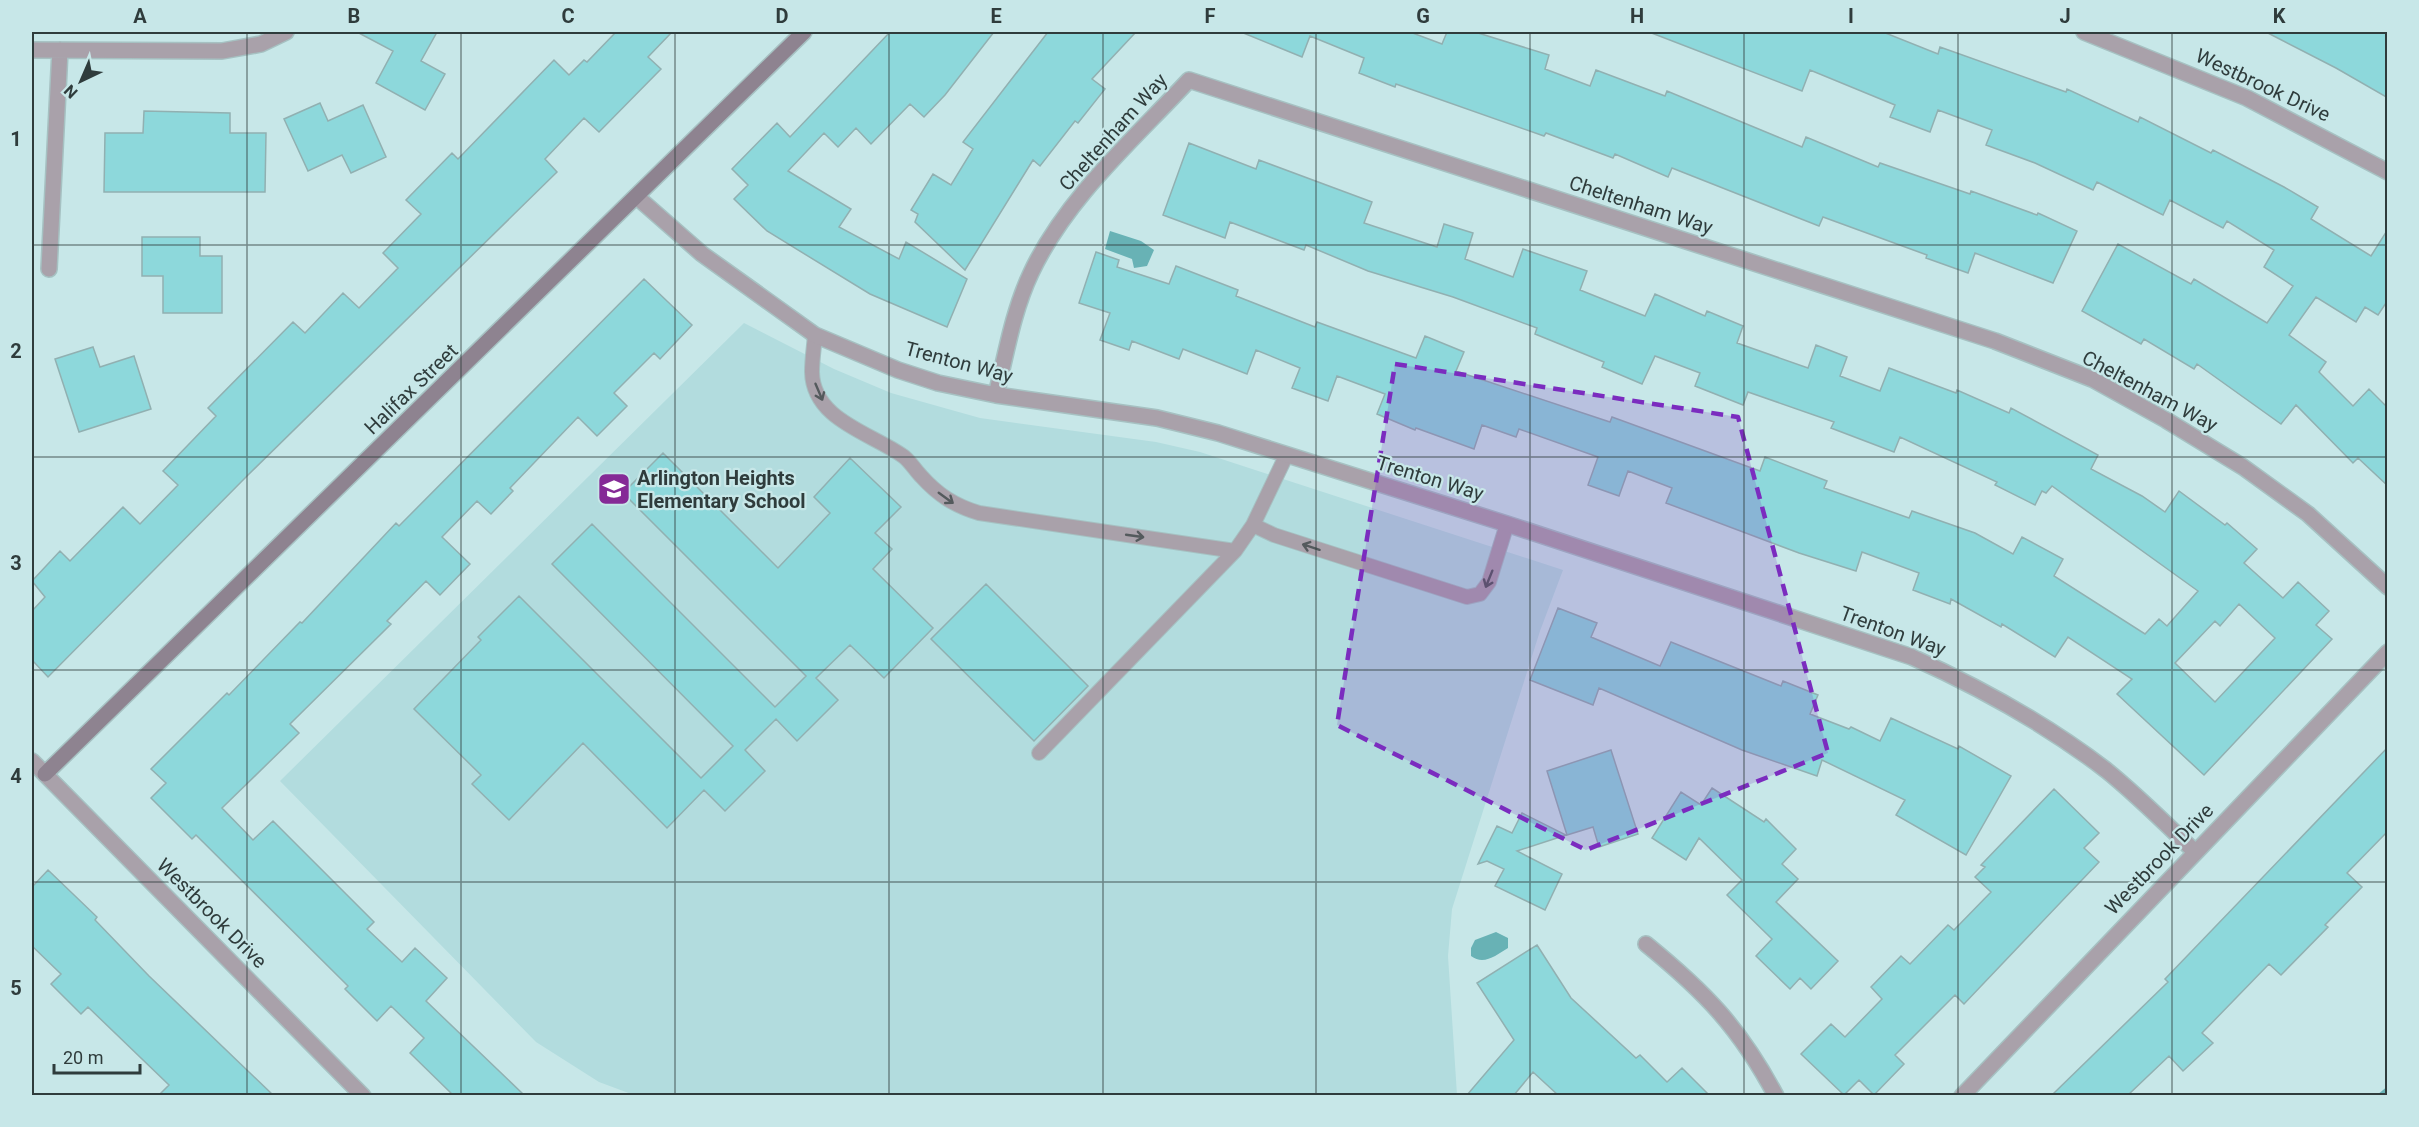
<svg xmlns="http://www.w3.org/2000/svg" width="2419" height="1127" font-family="Roboto,sans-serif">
<rect width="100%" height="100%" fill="#c7e7e8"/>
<!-- built -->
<path fill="#b2dcde" d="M744,323L834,369L891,393L980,418L1156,442L1200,452L1563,570L1540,631L1452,909L1448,956L1457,1095H634L599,1082L536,1042L280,781Z"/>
<!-- water -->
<path fill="#68b2b5" d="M1110,231L1141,241L1154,250L1147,266L1134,268L1132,259L1105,249Z
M1496,932L1508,938V948C1496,955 1484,966 1471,956V948L1475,940Z"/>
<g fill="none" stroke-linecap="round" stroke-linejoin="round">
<!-- stream -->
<path stroke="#68b2b5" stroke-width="8" d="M2382,1096L2388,1091"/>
</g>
<!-- building -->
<path fill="#8dd8db" stroke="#91b0b1" stroke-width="1.5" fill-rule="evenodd" d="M357,32H437L421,61L445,74L425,110L376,83L393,51Z
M616,32H672L648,57L661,69L599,132L584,118L545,159L557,172L247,476L48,677L32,660V611L45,597L32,581L60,551L70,561L123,507L140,524L178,485L163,471L216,416L208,408L293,322L305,333L343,293L359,308L398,268L383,253L421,214L406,200L452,153L458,159L554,60L569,75L584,60L587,62Z
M890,32H994L945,95L924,117L910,104L871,144L856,128L838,147L824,133L788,171L851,209L839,227L899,259L906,242L967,279L947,327L870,294L767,231L734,199L748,185L732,169L777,123L790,137Z
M1048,32H1136L1092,79L1105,89L1078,123L1075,121L1040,166L1033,160L965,270L915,222L918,214L911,210L933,174L951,185L973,149L963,142Z
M1241,32H1410L1442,44L1447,32H1475L1549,55L1545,69L1590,86L1596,70L1665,96L1667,91L1802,147L1806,137L1878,167L1880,163L1970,194L1971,191L2037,215L2038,213L2077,231L2053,283L1975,253L1968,273L1926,258L1927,255L1823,217L1819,226L1672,168L1668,177L1615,154L1613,158L1546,133L1544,136L1396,84L1395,87L1359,73L1364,58L1310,36L1302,57Z
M1649,32H1883L1938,54L1940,47L2066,92L2067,89L2138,122L2140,117L2211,153L2213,150L2284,187L2318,207L2311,219L2371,256L2388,229V300L2378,315L2365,307L2356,322L2316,297L2289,335L2326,362L2319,372L2353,406L2369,389L2388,408V486L2358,458L2353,463L2296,405L2281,424L2197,364L2194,369L2144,339L2141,344L2082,311L2118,244L2191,284L2194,279L2267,323L2293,286L2264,267L2274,250L2227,221L2223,228L2170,200L2163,215L2097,182L2093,190L2035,163L1986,145L1992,130L1938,110L1930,132L1890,117L1895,105L1810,70L1802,91Z
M2266,32H2388V98L2336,68Z
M320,103L328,121L363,105L386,157L351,173L342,155L308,171L284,119Z
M144,111L230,113V133H266L265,192H104L105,133H143Z
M1189,143L1256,169L1259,160L1372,202L1364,223L1437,247L1444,224L1473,233L1465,259L1513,277L1523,249L1587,271L1580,290L1645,316L1655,294L1705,316L1707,311L1743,326L1737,343L1808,368L1816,345L1847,357L1840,376L1880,391L1889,368L1956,393L1957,390L2009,413L2011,408L2098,455L2091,469L2142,496L2165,512L2179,491L2225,525L2227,523L2257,549L2244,563L2283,598L2298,582L2329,611L2316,625L2332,639L2204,775L2117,694L2132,679L2068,637L2055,657L2002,624L2001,627L1951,599L1950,604L1913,590L1919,573L1862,552L1856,571L1799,553L1666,503L1672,488L1628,471L1619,496L1588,485L1598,457L1519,429L1516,437L1482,425L1474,449L1416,428L1415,430L1377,414L1385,394L1337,376L1328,401L1292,388L1300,368L1256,350L1247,374L1183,349L1179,359L1132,341L1129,350L1100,340L1110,313L1079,303L1096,252L1119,260L1117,267L1169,284L1176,266L1238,290L1236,296L1315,327L1317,322L1416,358L1425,336L1464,352L1456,371L1610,422L1612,417L1760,471L1765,457L1827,481L1824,488L1909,518L1912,511L1975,533L2013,554L2022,537L2063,559L2054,576L2145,634L2159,619L2167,626L2198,591L2052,486L2046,493L2042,491L2035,505L1995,485L1997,482L1900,437L1894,452L1831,428L1834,422L1748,392L1743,405L1695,386L1700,373L1655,356L1642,384L1602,367L1604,362L1535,334L1537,328L1453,297L1368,271L1306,245L1304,250L1230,222L1225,238L1163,215ZM2239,604L2275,638L2215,702L2175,663L2215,621L2220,626Z
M142,237H200V256H222V313H163V276H142Z
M644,279L692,325L660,359L654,353L614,393L627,406L597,436L578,417L510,488L513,491L491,514L477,501L442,537L470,564L440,595L426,581L387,621L391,624L290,724L299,733L222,808L253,840L273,821L374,922L367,929L402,962L415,948L447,978L426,1001L524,1095H453L410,1053L424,1038L391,1006L377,1021L345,989L348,986L196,835L192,839L151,798L166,783L151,769L227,693L229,695L300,622L302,623L396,523L399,526Z
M93,347L100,367L134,356L151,409L79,432L55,359Z
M663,453L778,568L830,513L814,497L850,458L901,507L875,533L892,549L873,569L933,628L884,678L850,645L816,678L838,700L797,741L776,719L745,750L765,771L725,811L704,790L667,828L583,743L509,820L472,784L481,775L414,709L481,640L478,637L519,596L701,778L733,746L552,564L592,524L775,707L806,676L623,493Z
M986,584L1088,686L1034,741L931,639Z
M1558,608L1597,623L1591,637L1660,666L1671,642L1781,686L1783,681L1818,695L1810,714L1849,729L1851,727L1880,741L1891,718L1958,749L1959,746L2011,776L1966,855L1896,815L1905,800L1822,760L1817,776L1742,750L1599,688L1593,705L1530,680Z
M2388,747V831L2347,873L2362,887L2325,925L2328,927L2281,975L2269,964L2202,1033L2213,1043L2183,1071L2169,1056L2128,1095H2052L2168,982L2165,979Z
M1611,750L1638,834L1599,847L1593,827L1567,835L1547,771Z
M1712,788L1764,822L1766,819L1796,849L1782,864L1798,879L1776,902L1838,961L1811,989L1800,978L1790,989L1756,956L1772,939L1727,895L1742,880L1699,838L1686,860L1652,838L1681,792L1701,805Z
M2054,789L2099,833L2084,848L2099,862L1964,1004L1955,995L1895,1055L1904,1064L1874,1095L1859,1080L1844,1095L1801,1054L1831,1024L1845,1037L1882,999L1871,987L1901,956L1910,964L1948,925L1954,930L1991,892L1975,877L1985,867L1981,865Z
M1522,813L1566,835L1517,851L1562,874L1545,910L1495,886L1504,869L1487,861L1478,864L1497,826L1512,833Z
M48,870L97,917L95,920L149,976L273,1095H159L169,1085L88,1007L81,1014L51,984L61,974L32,946V887Z
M1537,945L1571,998L1636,1058L1640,1055L1667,1082L1682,1068L1709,1095H1558L1533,1072L1514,1095H1467L1514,1040L1477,983Z"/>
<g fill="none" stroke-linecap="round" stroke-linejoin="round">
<defs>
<path id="lane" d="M815,335C814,347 812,360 812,372C813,420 871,433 903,456C910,461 915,470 921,476C938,495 955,506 979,513L1235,551
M1253,525L1274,535L1467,597L1480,594L1489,582L1507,524
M1039,753L1235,551L1253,525L1286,456"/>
<path id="street" d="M2084,32L2247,98L2388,172
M32,50L222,51L261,44L286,32
M637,197L702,254L815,335L898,370L938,383L996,395L1157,418L1218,433L1507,524L1912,657C1981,688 2046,724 2106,770C2137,795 2166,824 2194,851
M49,269L60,50
M996,395C1006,354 1013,311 1031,273C1066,198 1134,139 1189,80L1995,341L2092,379L2166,420L2243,467L2308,514L2388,587
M32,761L363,1096
M1646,944C1705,992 1740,1028 1776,1096
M1962,1096L2388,652"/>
<path id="secondary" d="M45,774L804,32"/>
</defs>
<!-- lane casing -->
<use href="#lane" stroke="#a6c1c2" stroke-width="16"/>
<!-- street casing -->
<use href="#street" stroke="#a6c1c2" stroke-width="18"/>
<!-- secondary casing -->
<use href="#secondary" stroke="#a6c1c2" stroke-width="18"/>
<!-- lane -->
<use href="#lane" stroke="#a9a1aa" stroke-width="14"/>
<!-- street -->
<use href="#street" stroke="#a9a1aa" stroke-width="15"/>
<!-- secondary -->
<use href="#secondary" stroke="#8e8390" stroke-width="15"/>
</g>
<!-- one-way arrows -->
<defs><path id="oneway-shaft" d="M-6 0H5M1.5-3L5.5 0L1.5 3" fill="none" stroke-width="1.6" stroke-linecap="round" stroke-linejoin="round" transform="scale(1.5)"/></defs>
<g stroke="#545a5d">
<use href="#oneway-shaft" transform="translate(819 392) rotate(67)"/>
<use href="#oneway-shaft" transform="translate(946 498) rotate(36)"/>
<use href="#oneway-shaft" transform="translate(1135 536) rotate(8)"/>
<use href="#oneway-shaft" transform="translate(1311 547) rotate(-162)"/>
<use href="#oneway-shaft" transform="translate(1489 579) rotate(112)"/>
</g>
<!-- marked area -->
<path fill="#7b2cbf" fill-opacity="0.2" stroke="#7b2cbf" stroke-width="4.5" stroke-dasharray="12 8" stroke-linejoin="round" d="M1395,364L1738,417L1828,753L1586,850L1337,725Z"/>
<!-- grid -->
<path fill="none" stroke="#2f3c3c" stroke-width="1.5" stroke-opacity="0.55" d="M247,32V1096M461,32V1096M675,32V1096M889,32V1096M1103,32V1096M1316,32V1096M1530,32V1096M1744,32V1096M1958,32V1096M2172,32V1096M32,245H2388M32,457H2388M32,670H2388M32,882H2388"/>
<!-- icons -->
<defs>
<symbol id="school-square" viewBox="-11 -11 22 22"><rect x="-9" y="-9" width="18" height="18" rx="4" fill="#852a96" stroke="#c7e7e8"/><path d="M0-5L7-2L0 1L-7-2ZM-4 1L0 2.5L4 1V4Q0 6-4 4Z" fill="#fff"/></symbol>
</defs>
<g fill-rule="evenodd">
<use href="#school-square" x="595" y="470" width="38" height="38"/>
</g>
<g text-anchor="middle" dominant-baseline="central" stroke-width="4.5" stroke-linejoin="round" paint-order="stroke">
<!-- street labels -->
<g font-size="20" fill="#2f3c3c" stroke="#c7e7e8">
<text transform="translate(2263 85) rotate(25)">Westbrook Drive</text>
<text transform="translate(1113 132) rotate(-48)">Cheltenham Way</text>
<text transform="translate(1641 205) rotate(18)">Cheltenham Way</text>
<text transform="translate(959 362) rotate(15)">Trenton Way</text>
<text transform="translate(411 389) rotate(-44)">Halifax Street</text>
<text transform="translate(2150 391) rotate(28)">Cheltenham Way</text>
<text transform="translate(1430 478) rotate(17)">Trenton Way</text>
<text transform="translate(1893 631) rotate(20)">Trenton Way</text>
<text transform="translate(2159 859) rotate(-46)">Westbrook Drive</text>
<text transform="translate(212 913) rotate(45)">Westbrook Drive</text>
</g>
<!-- poi labels -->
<g font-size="20" font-weight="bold" fill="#2f3c3c" stroke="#c7e7e8" text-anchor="start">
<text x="637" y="478">Arlington Heights<tspan x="637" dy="23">Elementary School</tspan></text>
</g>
</g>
<!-- border -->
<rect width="2419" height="1127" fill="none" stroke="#c7e7e8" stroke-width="66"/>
<!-- north arrow -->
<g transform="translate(81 81) rotate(224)" stroke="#c7e7e8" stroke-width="4.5" paint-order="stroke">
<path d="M0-4.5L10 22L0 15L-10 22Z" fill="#2f3c3c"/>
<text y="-9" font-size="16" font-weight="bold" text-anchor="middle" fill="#2f3c3c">N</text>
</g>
<!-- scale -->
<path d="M54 1064v9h86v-9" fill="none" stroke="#2f3c3c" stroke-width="3"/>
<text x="63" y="1064" font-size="18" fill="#2f3c3c" stroke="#c7e7e8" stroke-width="4.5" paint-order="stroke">20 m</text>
<rect x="33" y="33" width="2353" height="1061" fill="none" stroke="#2f3c3c" stroke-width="2"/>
<g font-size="20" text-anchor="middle" font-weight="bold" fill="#2f3c3c">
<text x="140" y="23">A</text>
<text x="354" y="23">B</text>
<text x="568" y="23">C</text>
<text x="782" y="23">D</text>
<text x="996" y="23">E</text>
<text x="1210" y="23">F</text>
<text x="1423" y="23">G</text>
<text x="1637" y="23">H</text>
<text x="1851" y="23">I</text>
<text x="2065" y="23">J</text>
<text x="2279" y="23">K</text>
<text x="16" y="146">1</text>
<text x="16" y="358">2</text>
<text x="16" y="570">3</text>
<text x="16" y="783">4</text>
<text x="16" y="995">5</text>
</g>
</svg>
